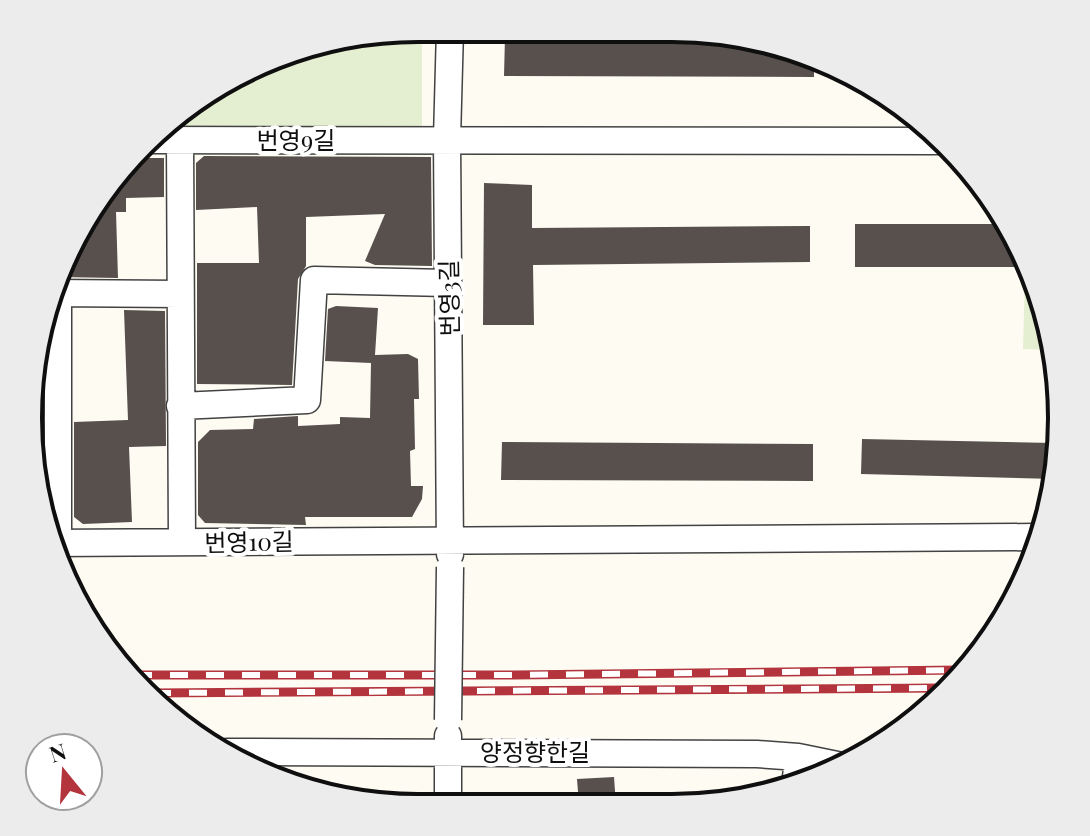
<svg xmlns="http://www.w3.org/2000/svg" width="1090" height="836" font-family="'Playfair Display','Noto Sans KR',serif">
<rect width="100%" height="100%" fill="#fefbf3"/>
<!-- pitch -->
<path fill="#e4eed0" d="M422,28V129L158,130L223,80L317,41Z
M1025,276L1055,342V350L1023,349Z"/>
<!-- building -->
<path fill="#57504d" d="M505,36L773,41L814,61V77L504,76Z
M204,156L431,157L432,266L375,265L365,261L385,214L306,217V266L298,279L292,385L197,384V263H259L257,207L196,210V163Z
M130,158H164V197L126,198V212H116L118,278L58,277L80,223Z
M484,183L532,185V228L810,226V262L533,265L534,325H483Z
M855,224H1006L1023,267H855Z
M336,306L378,308L375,355L408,354L418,359L419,399H414L415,449L410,451L411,486H423L422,499L412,517H305L306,525L205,523L198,515V442L210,430L253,429L254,419L298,416V426L340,424V417L370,418L371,363L325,361L328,309Z
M124,310L165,311L166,446L129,447L132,522L83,524L74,517V422L128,420Z
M862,439L1054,443V479L861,474Z
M502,442L813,444V481L501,480Z
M614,777L616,805H579L577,779Z"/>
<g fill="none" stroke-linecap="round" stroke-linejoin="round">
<defs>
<path id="minor" d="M450,29L447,139L450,554
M146,140L940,141
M180,140L182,542
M51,293L180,294
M180,406L307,400L314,280L447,283
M49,543L1037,537
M58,543V293
M227,752L757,754L798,757L842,766
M795,788L798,757
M448,805V736"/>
</defs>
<!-- minor casing -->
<use href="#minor" stroke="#424242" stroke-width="29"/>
<!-- minor -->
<use href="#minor" stroke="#fff" stroke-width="26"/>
<defs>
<path id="rail" d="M134,675H514L961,670
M153,693L943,688"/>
</defs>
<!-- rail casing -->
<use href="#rail" stroke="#b3343d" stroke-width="9"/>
<!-- rail -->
<use href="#rail" stroke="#fff" stroke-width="6" stroke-dasharray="18" stroke-linecap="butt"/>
<defs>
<path id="minor-bridge" d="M448,720L450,567"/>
</defs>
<!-- minor-bridge casing -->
<use href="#minor-bridge" stroke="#424242" stroke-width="29" stroke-linecap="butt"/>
<!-- minor-bridge -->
<use href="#minor-bridge" stroke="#fff" stroke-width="26"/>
</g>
<g text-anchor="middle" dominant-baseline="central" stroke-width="8" stroke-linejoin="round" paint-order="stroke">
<!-- street labels -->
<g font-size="24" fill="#0f0f0f" stroke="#fff">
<text x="296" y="139">번영9길</text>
<text transform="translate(448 298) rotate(-91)">번영3길</text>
<text transform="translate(249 541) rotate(-1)">번영10길</text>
<text x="535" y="751">양정향한길</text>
</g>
</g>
<!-- crop -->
<path d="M0 0H1090V836H0ZM418 42H672A376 376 0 0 1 1048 418V418A376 376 0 0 1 672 794H418A376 376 0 0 1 42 418V418A376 376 0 0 1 418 42Z" fill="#ececec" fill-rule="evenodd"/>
<path fill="none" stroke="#0f0f0f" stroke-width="4" d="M418 42H672A376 376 0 0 1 1048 418V418A376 376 0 0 1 672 794H418A376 376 0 0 1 42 418V418A376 376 0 0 1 418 42Z"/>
<!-- north arrow -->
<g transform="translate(64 772) rotate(342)"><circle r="38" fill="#ffffff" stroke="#9f9f9f" stroke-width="2"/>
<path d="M0-6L14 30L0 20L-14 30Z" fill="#b3343d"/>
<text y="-12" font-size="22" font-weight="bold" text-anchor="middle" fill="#0f0f0f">N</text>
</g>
</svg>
